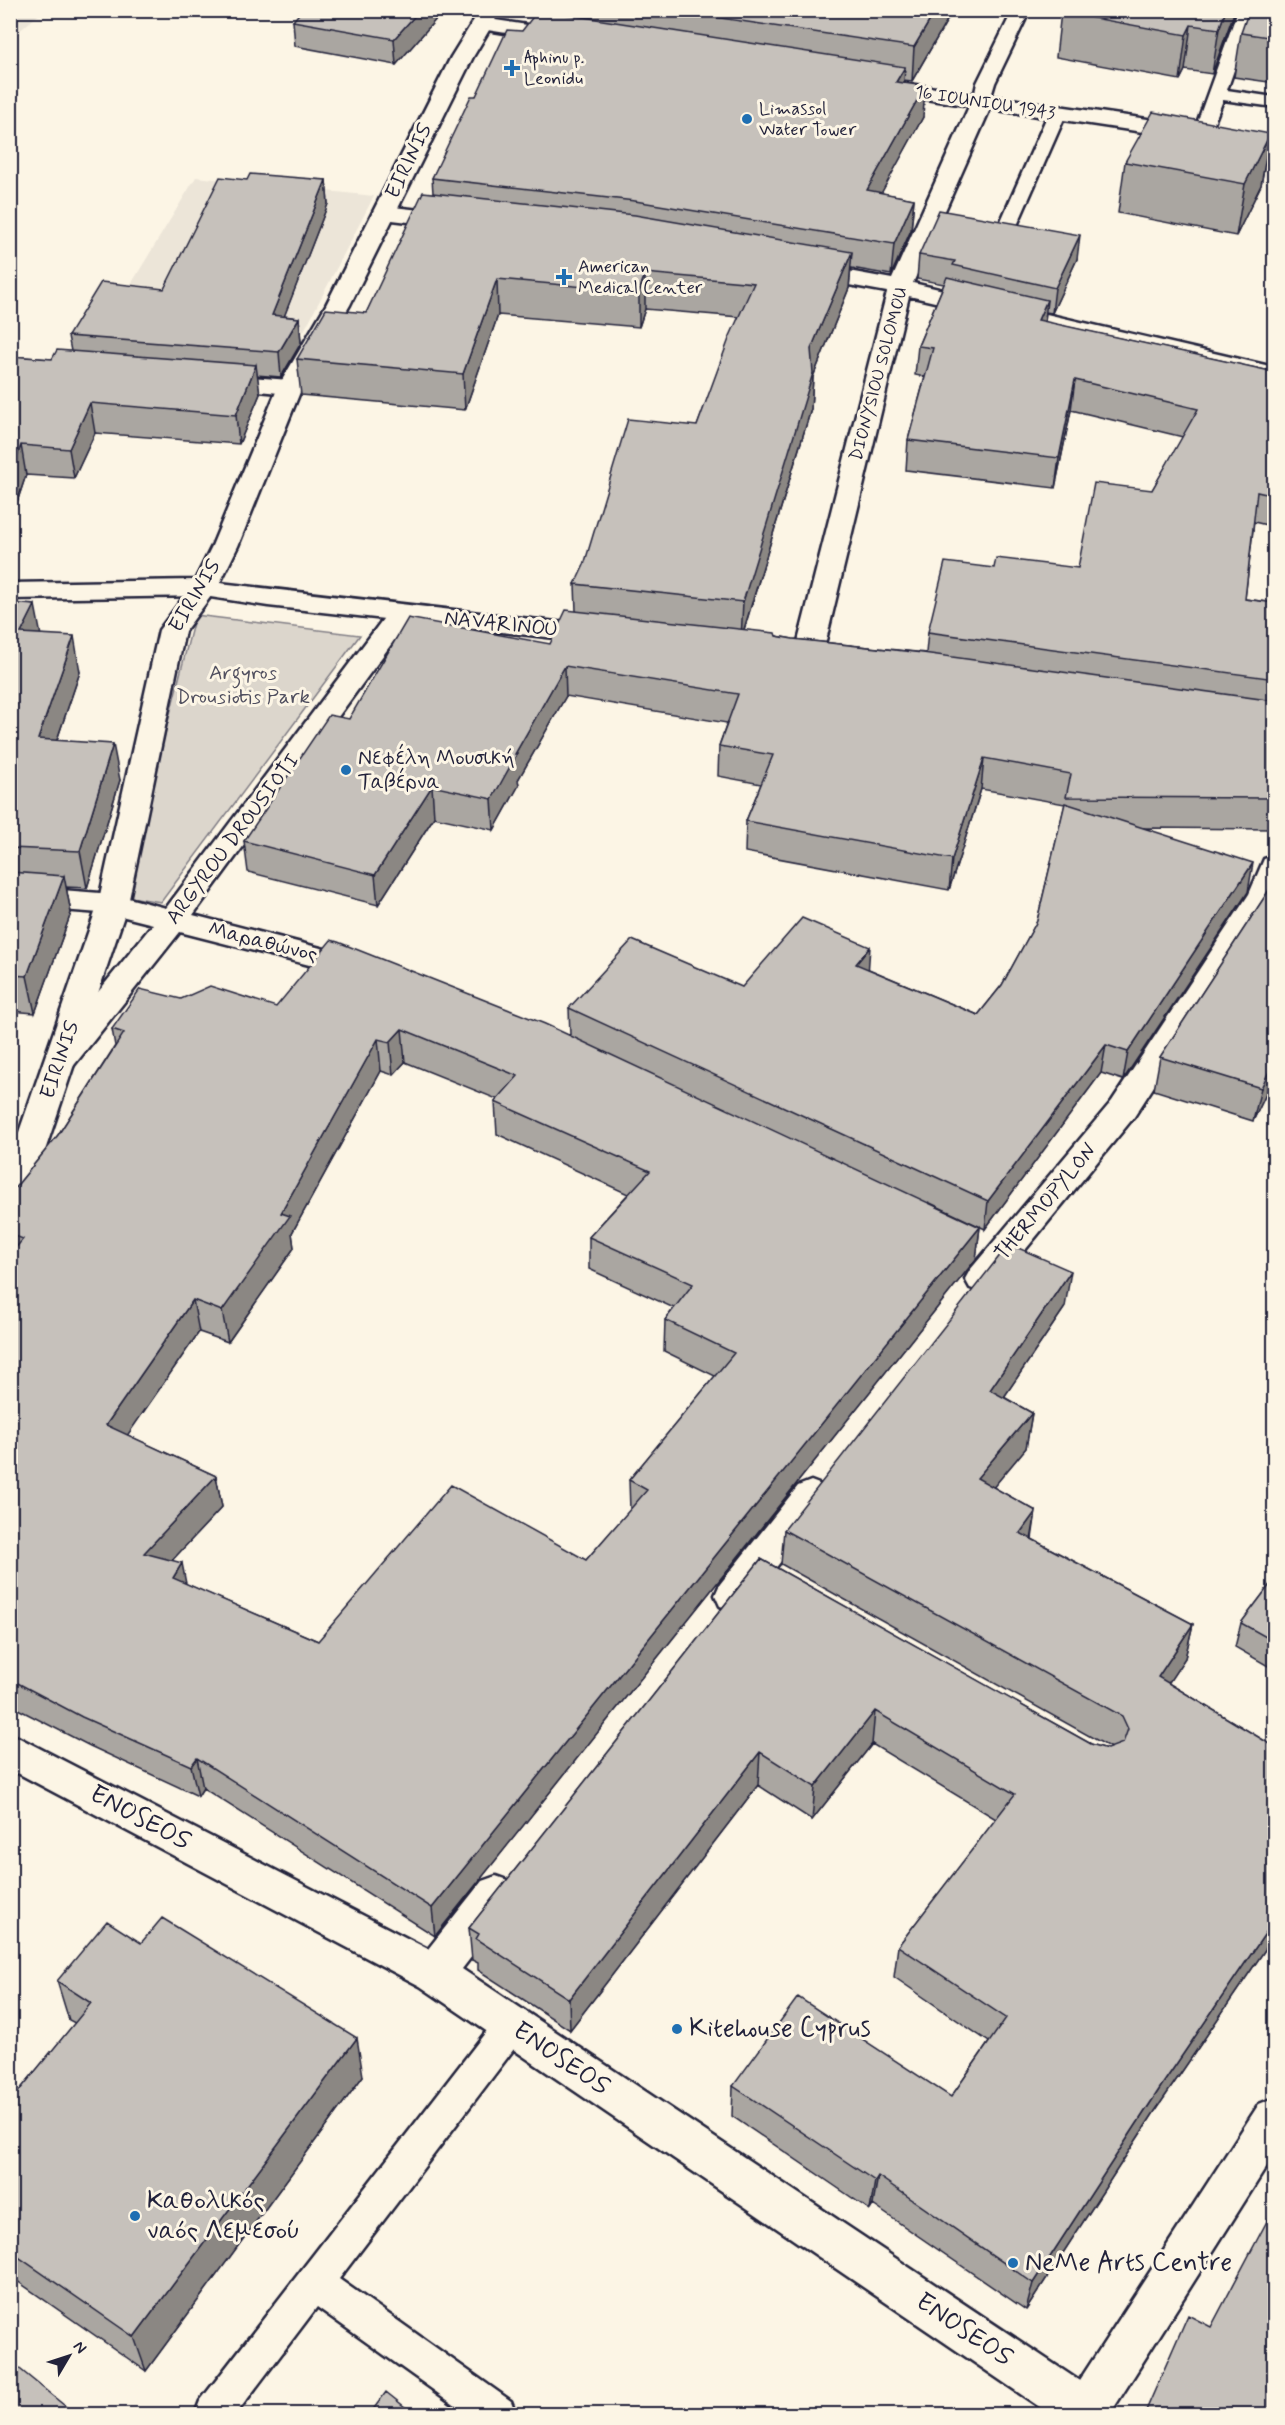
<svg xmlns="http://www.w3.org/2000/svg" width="1285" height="2425" font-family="Mynerve,sans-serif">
<rect width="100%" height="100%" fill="#fcf5e5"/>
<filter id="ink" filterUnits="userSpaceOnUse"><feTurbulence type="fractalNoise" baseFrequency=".0167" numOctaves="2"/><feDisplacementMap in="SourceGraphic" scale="12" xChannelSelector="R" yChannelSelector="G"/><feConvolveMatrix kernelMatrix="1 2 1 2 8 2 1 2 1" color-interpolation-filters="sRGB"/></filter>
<g filter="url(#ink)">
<!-- built -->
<path fill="#ece5d8" d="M11,11H43L11,38Z
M196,177L374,196L279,379L87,357Z"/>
<!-- green -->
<path fill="#dcd6cc" stroke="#7f7c84" stroke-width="1.5" d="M195,615L360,635L161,902L124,896Z"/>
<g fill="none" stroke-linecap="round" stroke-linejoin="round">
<defs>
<path id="service" d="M1013,10H1030L995,83L988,106H976L973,102L977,83Z
M1238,10H1255L1227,90L1274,97V107L1223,100L1208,138H1196L1193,134Z
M1057,109L1066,114L1015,230L1013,234H999L997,230L1048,114Z
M511,2010L523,2015L528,2026L523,2037L339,2279L511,2401L516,2414H467L317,2307L236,2414H195L200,2401L499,2015Z"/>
<path id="minor" d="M982,96L990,97L993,102L913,283L1274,367V381L909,296L822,657L818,663L808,665L798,663L794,657L887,292L805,277L797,275L793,270L797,265L805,263L892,279L971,102L974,97Z
M384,206L457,214L465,216L468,221L465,226L457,228L376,218L373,213L376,208Z
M213,374L290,380L299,382L302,387L299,392L290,394L204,386L201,381L204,376Z
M401,605L410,607L414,613L193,915L371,961L375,968L371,975L360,978L180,932L71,1069L60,1072L49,1069L44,1061L49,1053L153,924L113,914L10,906V886L113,894L166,908L392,607Z
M1274,856V900L1134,1117L994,1288L982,1292L970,1288L965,1279L970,1270L1112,1101L1249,894L1264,859Z
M811,1481L824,1486L829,1496L824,1506L746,1606L733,1610L720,1606L715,1595L720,1584L798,1486Z
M10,1733L428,1949L482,1881L496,1876L510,1881L516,1894L510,1907L462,1969L1102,2396L1108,2414H1050L420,1986L10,1769Z"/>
<path id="tertiary" d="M482,18L567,31L574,33L577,37L574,41L567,43L475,28L472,24L475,20Z
M881,80L1202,127L1274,143V155L1202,141L873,91L870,86L873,81Z
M204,580L213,582L217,588L185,631L128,904L26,1207L22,1216L10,1219V1158L98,904L159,630L195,582Z
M1274,2098V2155L1110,2414H1062L1068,2398L1259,2104Z"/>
<path id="secondary" d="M480,10H501L473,57L350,305L302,387L238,546L220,583L600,627L610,629L614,635L610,641L600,643L268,606L204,596L10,599V583L195,580L212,546L278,387L326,305L451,57Z"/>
</defs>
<!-- service casing -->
<use href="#service" stroke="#22223b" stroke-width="5"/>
<!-- minor casing -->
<use href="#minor" stroke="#22223b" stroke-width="5"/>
<!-- tertiary casing -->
<use href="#tertiary" stroke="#22223b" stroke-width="5"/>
<!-- secondary casing -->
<use href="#secondary" stroke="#22223b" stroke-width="5"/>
<!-- service -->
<use href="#service" fill="#fcf5e5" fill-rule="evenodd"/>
<!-- minor -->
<use href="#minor" fill="#fcf5e5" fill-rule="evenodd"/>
<!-- tertiary -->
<use href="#tertiary" fill="#fcf5e5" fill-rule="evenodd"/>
<!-- secondary -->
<use href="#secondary" fill="#fcf5e5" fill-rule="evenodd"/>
</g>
<!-- wall -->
<path fill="#aaa6a1" stroke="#22223b" stroke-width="1.5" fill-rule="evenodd" d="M444,10L396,65L295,46L293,21Z
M550,10H953L912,81L904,80V83L923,117L881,193L914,199L911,230L891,275L851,268L849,288L813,377L811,409L744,630L793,639L926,653L928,632L994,568H1078L1152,490L1183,437L1071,410L1055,488L906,470L908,440L925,377L915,375L918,346L944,284L917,279L919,255L1077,259L1052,313L1046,312L1045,322L1275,372V527L1254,522L1245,599L1275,603V829L1144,828L1248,892L1123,1080L1101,1073L985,1229L928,1202L980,1227L976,1259L435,1936L203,1788L198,1796L90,1746L10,1705V1194L58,1135L115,1046L112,1029L181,999L276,1007L570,1035L569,1008L742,987L869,969L978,1015L1002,985L1037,921L1065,804L981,789L949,890L745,852L746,821L761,784L718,776L719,746L727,723L566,696L518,780L519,785L494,830L434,817L378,905L248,872L244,841L349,719L550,644L576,611L575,584L697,426L739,317L645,309L639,327L498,315L465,410L301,395L297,359L366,313L433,193L432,178L476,96L522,31L550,12ZM405,1062L497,1099L495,1102L497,1134L628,1194L589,1237V1269L674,1308L665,1320L664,1351L715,1376L629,1480L630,1510L586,1560L318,1641L186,1584L172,1560L222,1507L216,1476L127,1435L199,1332L228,1342L294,1248L292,1233L381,1071L393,1075Z
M1235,10L1212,74L1185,70L1180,80L1056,57L1061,12Z
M1275,10V83L1234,77L1241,33Z
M1270,134L1261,185L1236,236L1118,213L1125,162Z
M247,180H326L328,204L284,316L299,318L301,343L281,377L257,375L260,394L239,444L95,433L74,478L26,475L10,523V356L52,359L71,351L68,336L164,289Z
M10,603L40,634L80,672L57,740L120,780L87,888L66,887L71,913L35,1013L10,1011Z
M1275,881V1094L1267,1092L1253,1121L1154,1090L1160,1057Z
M1065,1307L1004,1397L1032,1413L1026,1448L993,1487L1036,1511L1032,1539L1193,1624L1185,1658L1168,1683L1275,1747V1935L1153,2114L1026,2310L873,2205L870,2210L732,2116L733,2086L951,2097L989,2042L894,1977L898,1946L996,1819L872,1744L812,1820L758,1785L570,2030L478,1970V1963L472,1960L469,1928L761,1559L1091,1744L1107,1749L1111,1748L781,1564L784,1530Z
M1275,1578V1670L1235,1647L1241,1623Z
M141,1943L363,2076L146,2371L10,2276V2102L75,2023L69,2020L57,1981Z"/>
<!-- shaded-wall -->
<path fill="#8b8783" stroke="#22223b" stroke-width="1.5" d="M420,10H444L396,65L394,39Z
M936,10H953L912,81L914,47Z
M1226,10H1235L1212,74L1219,29Z
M1191,25L1185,70L1180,80L1186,35Z
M905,67L903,97L896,82Z
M925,86L923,117L866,221L867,190Z
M1270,134L1261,185L1236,236L1245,184Z
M326,180L328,204L275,340L272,315Z
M914,199L911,230L891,275L894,244Z
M1080,235L1077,259L1052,313L1055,288Z
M852,252L849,288L813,377L811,409L741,639L743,602L811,349Z
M645,273V309L639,327V292Z
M497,279L498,315L465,410L463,374Z
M1047,300L1044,330L1038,320Z
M299,318L301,343L281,377L279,352Z
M256,365L260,394L239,444L236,415Z
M1075,380L1071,410L1055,488L1059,458Z
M90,403L95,433L74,478L69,449Z
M21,445L26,475L10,523V476Z
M35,605L42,641L21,633Z
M74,636L80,672L45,775L38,739Z
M565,666L566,696L518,780L519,785L494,830L492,799L515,754Z
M113,744L120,780L87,888L80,851Z
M984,758L981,789L949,890L952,859Z
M432,786L434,817L378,905L375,875Z
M1253,863L1248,892L1123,1080L1128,1052Z
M64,876L71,913L35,1013L27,976Z
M870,947L868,975L856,964Z
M402,1029L405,1062L393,1075L390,1042Z
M378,1039L381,1071L292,1233L294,1248L228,1342L222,1311L281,1213Z
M1106,1045L1101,1073L985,1229L988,1201Z
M1274,1058L1267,1092L1253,1121L1261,1088Z
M980,1227L976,1259L435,1936L432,1908Z
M1071,1271L1065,1307L985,1425L990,1390Z
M193,1300L199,1332L113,1456L106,1425Z
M1032,1413L1026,1448L972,1513L977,1478Z
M216,1476L222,1507L151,1583L144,1553Z
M1036,1511L1030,1546L1020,1533Z
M182,1563L188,1594L173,1578Z
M1193,1624L1185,1658L1150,1711L1158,1677Z
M875,1711L872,1744L812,1820L815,1787Z
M760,1752L758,1785L570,2030L569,1999Z
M197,1758L203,1788L198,1796L191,1766Z
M1275,1919V1935L1153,2114L1026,2310L1033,2283L1162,2085Z
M357,2038L363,2076L146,2371L134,2337Z
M878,2176L873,2205L870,2210L875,2181Z"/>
<!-- building -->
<path fill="#c6c1bb" stroke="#22223b" stroke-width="1.5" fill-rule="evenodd" d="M302,10H420L394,39L293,21Z
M538,10L905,67L896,82L925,86L867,190L914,199L894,244L635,201L432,178L471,96H476L507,30L522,31Z
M667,10H936L914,47Z
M1062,10H1226L1219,29L1191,25L1186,35L1061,12Z
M1249,10H1275V38L1241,33Z
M1153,112L1270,134L1245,184L1125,162Z
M250,174L326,180L272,315L299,318L279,352L68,336L101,282L164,289L220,177L247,180Z
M423,192L635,215L852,252L811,349L813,373L743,602L575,584L584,565L628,419L697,426L730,336L754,283L645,273L639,292L497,279L463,374L297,359L326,309L366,313Z
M939,210L1080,235L1055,288L953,265L955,261L919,255Z
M947,277L1047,300L1038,320L1275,372V496L1257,492L1245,599L1275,603V679L928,632L945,562L994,568L996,558L1078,568L1094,483L1152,490L1198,409L1075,380L1059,458L908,440L933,348L918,346Z
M57,350L256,365L236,415L90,403L69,449L21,445L10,476V356L52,359Z
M10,603L35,605L21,633L74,636L38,739L113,744L80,851L10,848Z
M566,610L775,633L776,636L793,639L923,653L1275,701V798L1066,797L1071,774L984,758L952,859L746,821L773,755L719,746L738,694L565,666L515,754H517L492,799L432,786L375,875L244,841L329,715L349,719L408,618L550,644Z
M1065,803L1253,863L1128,1052L1106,1045L988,1201L569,1008L632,940L742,987L802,918L870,947L856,964L978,1015L1002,985L1037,921Z
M10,872L64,876L27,976L10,975Z
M1275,881V1059L1261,1088L1160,1057Z
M331,940L338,942L545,1024L980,1227L432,1908L197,1758L191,1766L82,1717L10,1679V1255L23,1239L10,1234V1194L58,1135L124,1033L112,1029L140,989L181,999L210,986L276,1007ZM402,1029L518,1076L495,1102L650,1171L589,1237L693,1284L665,1320L734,1353L629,1480L647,1490L586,1560L451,1485L318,1641L173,1578L182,1563L144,1553L216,1476L106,1425L193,1300L222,1311L290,1216L281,1213L378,1039L390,1042Z
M1009,1244L1071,1271L990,1390L1032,1413L977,1478L1036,1511L1020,1533L1193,1624L1158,1677L1275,1747V1919L1162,2085L1033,2283L878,2176L875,2181L733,2086L798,1997L951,2097L1006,2018L898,1946L1015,1794L875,1711L815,1787L760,1752L569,1999L476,1939L479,1934L469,1928L761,1559L1091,1744L1107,1749L1123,1743L1128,1729L1122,1716L784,1530Z
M1275,1578V1642L1241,1623Z
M162,1918L357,2038L134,2337L10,2251V2102L91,2003L57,1981L107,1921L141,1943Z
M1275,2206V2402L1269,2415H1144L1188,2315L1211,2327Z
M10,2361L76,2415H10Z
M386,2392L415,2415H369Z"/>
</g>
<!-- markers -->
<g fill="#1f6fb2" stroke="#fcf5e5" stroke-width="2">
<path d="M509 59h6v6h6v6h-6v6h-6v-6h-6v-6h6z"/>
<circle cx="747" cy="119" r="6"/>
<path d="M561 268h6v6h6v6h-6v6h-6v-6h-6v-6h6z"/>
<circle cx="346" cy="770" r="6"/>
<circle cx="677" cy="2029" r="6"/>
<circle cx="135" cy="2216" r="6"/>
<circle cx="1013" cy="2263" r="6"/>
</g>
<g text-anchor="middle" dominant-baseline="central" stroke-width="6" stroke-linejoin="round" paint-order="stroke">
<!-- far-poi labels -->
<g font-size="18" fill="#22223b" stroke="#fcf5e5" text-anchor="start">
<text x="524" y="58">Aphinu p.<tspan x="524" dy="21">Leonidu</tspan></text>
<text x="759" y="109">Limassol<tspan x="759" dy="21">Water Tower</tspan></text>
<text x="578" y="267">American<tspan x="578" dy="21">Medical Center</tspan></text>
</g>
<!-- far-street labels -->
<g font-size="18" fill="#22223b" stroke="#fcf5e5">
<text transform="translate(985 103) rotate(9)">16 IOUNIOU 1943</text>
<text transform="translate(879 374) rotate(-75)">DIONYSIOU SOLOMOU</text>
</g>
<!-- street labels -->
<g font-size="21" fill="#22223b" stroke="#fcf5e5">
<text transform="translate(409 161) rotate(-64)">EIRINIS</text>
<text transform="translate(195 596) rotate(-59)">EIRINIS</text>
<text transform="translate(501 624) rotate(6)">NAVARINOU</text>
<text transform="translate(233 839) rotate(-53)">ARGYROU DROUSIOTI</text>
<text transform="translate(263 942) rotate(14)">Μαραθώνος</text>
<text transform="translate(60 1060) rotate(-71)">EIRINIS</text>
<text transform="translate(1046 1202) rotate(-50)">THERMOPYLON</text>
</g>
<!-- park labels -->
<g font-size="21" fill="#504f5f" stroke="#fcf5e5">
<text x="243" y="673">Argyros<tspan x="243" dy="24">Drousiotis Park</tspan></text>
</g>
<!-- poi labels -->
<g font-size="21" fill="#22223b" stroke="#fcf5e5" text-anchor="start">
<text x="358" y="758">Νεφέλη Μουσική<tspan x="358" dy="24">Ταβέρνα</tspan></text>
</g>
<!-- near-street labels -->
<g font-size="26" fill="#22223b" stroke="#fcf5e5">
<text transform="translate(140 1818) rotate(28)">ENOSEOS</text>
<text transform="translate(561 2059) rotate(34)">ENOSEOS</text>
<text transform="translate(964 2330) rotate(34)">ENOSEOS</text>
</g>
<!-- near-poi labels -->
<g font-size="26" fill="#22223b" stroke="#fcf5e5" text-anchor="start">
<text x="689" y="2029">Kitehouse Cyprus</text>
<text x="147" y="2201">Καθολικός<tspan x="147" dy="30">ναός Λεμεσού</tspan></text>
<text x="1025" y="2263">NeMe Arts Centre</text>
</g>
</g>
<!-- margin -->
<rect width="1285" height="2425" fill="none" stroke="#fcf5e5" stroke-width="36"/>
<rect x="18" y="18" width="1249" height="2389" fill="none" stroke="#22223b" stroke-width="2" filter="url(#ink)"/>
<!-- north arrow -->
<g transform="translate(69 2356) rotate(51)" stroke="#fcf5e5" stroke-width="4.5" paint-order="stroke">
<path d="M0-4.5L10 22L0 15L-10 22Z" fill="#22223b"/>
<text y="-9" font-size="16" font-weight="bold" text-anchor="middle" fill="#22223b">N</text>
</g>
</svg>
